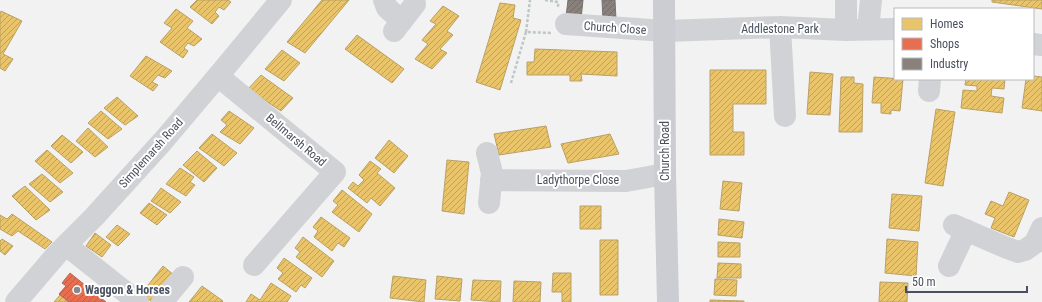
<svg xmlns="http://www.w3.org/2000/svg" width="1042" height="302" font-family="'Roboto Condensed',sans-serif">
<defs>
<pattern id="homes-hatch" width="6" height="6" patternUnits="userSpaceOnUse"><rect width="6" height="6" fill="#e9c46a"/><path d="M-1 1l2-2M0 6l6-6M5 7l2-2" fill="none" stroke="#bfa25a"/></pattern>
<pattern id="shops-hatch" width="6" height="6" patternUnits="userSpaceOnUse"><rect width="6" height="6" fill="#e76f51"/><path d="M-1 1l2-2M0 6l6-6M5 7l2-2" fill="none" stroke="#bd5e46"/></pattern>
<pattern id="industry-hatch" width="6" height="6" patternUnits="userSpaceOnUse"><rect width="6" height="6" fill="#8a817c"/><path d="M-1 1l2-2M0 6l6-6M5 7l2-2" fill="none" stroke="#736c69"/></pattern>
</defs>
<rect width="100%" height="100%" fill="#f2f2f2"/>
<!-- homes -->
<path fill="url(#homes-hatch)" stroke="#b9a166" d="M197,0H228L231,2L224,10L219,7L215,12L219,16L212,24L190,7Z
M322,0H349L305,53L287,42Z
M992,0H1042V9L992,2Z
M500,3L515,5L513,18L521,20L500,90L476,82Z
M443,6L459,16L447,31L453,35L440,49L447,53L432,69L415,59L428,44L422,40L436,24L430,21Z
M176,9L193,21L187,28L202,39L194,46L188,43L184,48L188,51L183,58L160,42L172,28L164,23Z
M1,11L22,21L3,54L13,59L5,71L0,68V14Z
M357,35L404,69L392,83L345,49Z
M535,49L617,52V76L581,74L582,81H570V75H527V62H534Z
M282,50L300,63L284,81L265,69Z
M146,56L172,71L165,78L158,75L152,82L158,85L153,91L130,76Z
M710,70H766V104H733V132H744V155H710Z
M810,72L833,74L830,115L807,114Z
M261,75L293,98L281,111L248,89Z
M1033,76L1042,77V111L1022,108L1026,79H1033Z
M841,77H854V83L863,84L862,132H839Z
M874,77L903,79L900,111L891,110V114L881,113V103H872Z
M966,79H1005L1004,89L992,88L991,96L1004,98L1002,113L961,108L963,90L977,91V86L965,85Z
M117,97L138,116L125,125L104,108Z
M936,109L955,112L943,186L925,183Z
M101,111L122,129L108,139L88,123Z
M229,111L254,128L240,144L220,132L227,125L221,120Z
M546,126L551,147L499,155L494,134Z
M88,128L108,147L95,157L76,141Z
M212,134L237,153L224,166L199,148Z
M610,134L619,154L568,163L561,144Z
M62,135L83,152L71,163L51,146Z
M389,140L408,156L394,173L375,158Z
M47,150L73,173L60,183L35,161Z
M197,151L217,168L204,182L183,165Z
M447,160L469,162L464,214L442,211Z
M370,161L381,169L377,173L395,188L380,206L371,198L367,203L348,188L353,182L358,186L364,180L359,175Z
M180,168L194,177L190,182L195,185L186,196L166,184Z
M42,174L63,192L50,202L29,184Z
M723,181L742,183L739,211L720,209Z
M25,186L50,210L36,220L12,196Z
M161,188L181,202L170,213L151,201Z
M342,190L372,214L359,232L332,212L338,205L333,201Z
M1009,192L1029,200L1014,237L991,228L995,218L985,214L991,201L1003,206Z
M892,194L922,196L919,231L889,228Z
M149,203L167,215L157,225L140,213Z
M580,206H601V229H580Z
M12,214L52,242L45,249L18,231L12,236L0,229V215L7,219Z
M321,217L350,238L344,247L338,243L332,251L314,237L318,231L313,227Z
M719,219L744,222L742,238L718,235Z
M117,225L130,234L118,246L106,237Z
M95,233L111,245L102,257L86,246Z
M303,237L334,261L322,277L296,257L300,252L295,248Z
M2,239L13,246L5,255L0,251V241Z
M887,239L918,242L916,276L885,273Z
M600,240H618V295H600Z
M718,242L740,243V257H718Z
M284,258L312,278L305,288L301,285L296,292L278,279L283,273L277,268Z
M718,263L741,264V278H717Z
M163,266L174,275L152,302L141,294Z
M553,273H571V302H562V292H552Z
M393,276L426,280L424,302L390,298Z
M437,276L462,279L460,301L435,299Z
M715,279L737,280L736,296L714,295Z
M473,280L501,281L500,302L471,300Z
M514,281L541,282L540,302H513Z
M880,282L908,283L907,302H879Z
M271,283L291,296L287,302H246L251,294L260,300Z
M202,286L223,301L222,302H189Z
M60,295L69,302H54Z
M710,300L744,301V302H710Z"/>
<!-- shops -->
<path fill="url(#shops-hatch)" stroke="#b86655" d="M70,273L106,302H69L59,294L66,286L62,283Z"/>
<!-- industry -->
<path fill="url(#industry-hatch)" stroke="#767273" d="M568,0H583L581,19L566,17Z
M602,0H615L616,20H603Z"/>
<g fill="none" stroke-linecap="round" stroke-linejoin="round">
<!-- path -->
<path stroke="#bcc7c6" stroke-width="2.5" stroke-dasharray="3 2" stroke-linecap="butt" d="M545,0L558,2V7
M526,32L530,0
M511,83L526,32L551,33"/>
<!-- minor -->
<path stroke="#d0d2d5" stroke-width="22" d="M384,0L387,8L402,21
M566,24L665,31L780,27L846,30L895,29
M780,27L785,116
M868,29L871,0
M846,30V0
M394,31L415,4
M1033,44L1042,45
M218,76L335,172L254,265
M929,91L930,79
M487,153L492,173L489,203
M491,180L626,181L665,174
M954,225L1007,248L1018,252L1025,250L1035,243L1042,228
M66,245L138,302
M949,266L966,230
M16,302L57,254L94,217L163,141L218,76L281,0
M162,302L183,277"/>
<!-- major -->
<path stroke="#cbcdd2" stroke-width="22" d="M664,0L665,174L668,302"/>
</g>
<!-- markers -->
<circle fill="#848992" stroke="#fff" stroke-width="1.5" cx="77" cy="290" r="4"/>
<g text-anchor="middle" dominant-baseline="central" stroke-width="4" stroke-linejoin="round" paint-order="stroke">
<!-- street labels -->
<g font-size="12" fill="#49505e" stroke="#fff">
<text transform="translate(615 28) rotate(4)">Church Close</text>
<text x="780" y="29">Addlestone Park</text>
<text transform="translate(296 140) rotate(40)">Bellmarsh Road</text>
<text transform="translate(665 151) rotate(-90)">Church Road</text>
<text transform="translate(151 153) rotate(-48)">Simplemarsh Road</text>
<text x="578" y="180">Ladythorpe Close</text>
</g>
<!-- poi labels -->
<g font-size="12" font-weight="bold" fill="#49505e" stroke="#fff" text-anchor="start">
<text x="85" y="290">Waggon &amp; Horses</text>
</g>
</g>
<!-- legend -->
<rect x="894" y="8" width="140" height="72" fill="#ffffff" stroke="#b6b9bf"/>
<rect x="902" y="18" width="20" height="12" fill="#e9c46a" stroke="#b6b9bf"/>
<text x="930" y="28" font-size="12" fill="#49505e">Homes</text>
<rect x="902" y="38" width="20" height="12" fill="#e76f51" stroke="#b6b9bf"/>
<text x="930" y="48" font-size="12" fill="#49505e">Shops</text>
<rect x="902" y="58" width="20" height="12" fill="#8a817c" stroke="#b6b9bf"/>
<text x="930" y="68" font-size="12" fill="#49505e">Industry</text>
<!-- scale -->
<path d="M906 286v6h121v-6" fill="none" stroke="#49505e" stroke-width="2"/>
<text x="912" y="286" font-size="12" fill="#49505e" stroke="#ffffff" stroke-width="3" paint-order="stroke">50 m</text>
</svg>
